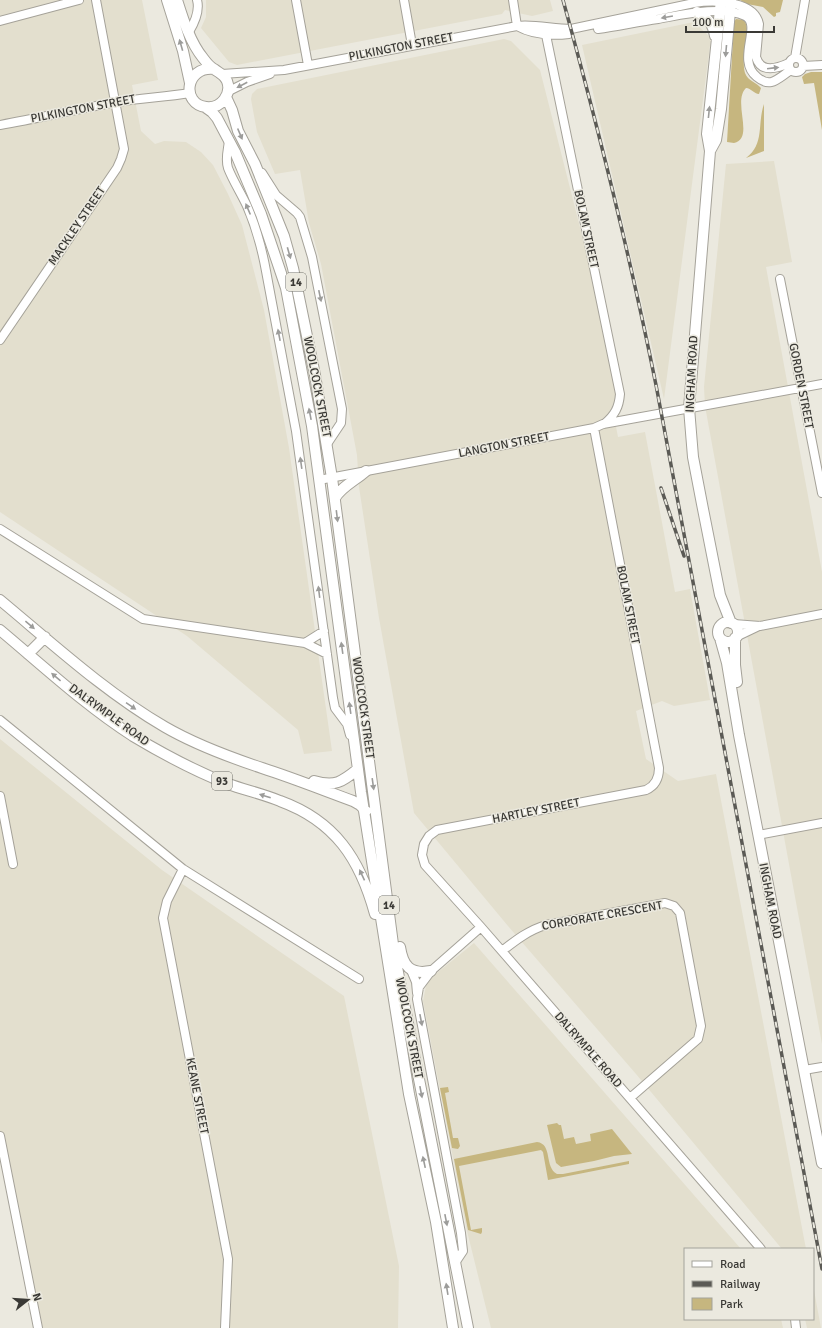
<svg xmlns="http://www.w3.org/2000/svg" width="822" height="1328" font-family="Signika,sans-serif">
<rect width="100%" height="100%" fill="#ebe9df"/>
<!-- built -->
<path fill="#e3dfce" d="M0,0H142L158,80L132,85L141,131L155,144L164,141L186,142L201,152L213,165L228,194L242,225L264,310L289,448L332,751L304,754L298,730L187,636L0,512Z
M206,0H550L553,11L532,16L505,10L502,14L237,65L229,62L201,28L206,17Z
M694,22L711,38L664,399L582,45Z
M504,39L511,41L540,70L585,247L617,398L612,406L618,437L645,432L675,592L690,589L710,700L674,706L662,701L636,711L646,759L678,781L716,774L806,1249H782L636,1074L508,926L414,813L379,618L359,487L357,455L321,264L309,223L300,170L275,174L257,132L251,99L252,94L257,89Z
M774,161L792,262L766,267L822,572V1044L705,406L704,387L726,164Z
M0,739L162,870L344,996L399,1266L398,1328H36L0,1136Z
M474,943L741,1249H685V1319H781L783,1328H491L467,1231L423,1001L427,981Z
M813,1285L821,1328H807L805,1319H813Z"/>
<!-- green -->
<path fill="#c6b67f" d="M740,0H783L780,12L776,13V16L774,17L763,7L747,4Z
M736,19L744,20C753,33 740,56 745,73C748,81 756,82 761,88L759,94C754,94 751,88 746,88C732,102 755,138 734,143L727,142L734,22Z
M811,72H822V130L814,83L804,84L802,77L805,74Z
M764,104V151L746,158C765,144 757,124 764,104Z
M448,1087L449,1092L445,1093L453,1138H458L460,1146L458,1149L452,1148L440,1088Z
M557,1123L559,1125H561L564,1139L574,1137L576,1144L591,1141L590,1134L612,1129L632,1154L614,1156L594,1161L561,1167L556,1163L547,1125Z
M537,1142C553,1144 544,1167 557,1174H563L629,1161V1164L548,1180L543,1152L541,1150L459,1166L471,1230L482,1228V1232L481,1234L468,1230L454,1159Z"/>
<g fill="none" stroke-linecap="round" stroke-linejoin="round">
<defs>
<path id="minor" d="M296,0L308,65
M404,0L412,45
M513,0L517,26
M0,21L79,0
M517,26C533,35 551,36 569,34
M547,28L546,35L620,394C619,407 615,415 604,424
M598,29C618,26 638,22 658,19C681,15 722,5 745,16C763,25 735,60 757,77C771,89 778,78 791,70
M189,32C195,22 200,11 197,0
M795,58L805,0
M789 65a7 7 0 1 1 14 0a7 7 0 1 1-14 0Z
M803,66L822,65
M222,74L284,70L517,26C535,24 553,29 571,29L694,3C713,0 754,0 759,24L756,57C761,74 778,68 789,63
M227,92L247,82L270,74
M0,125C39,118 78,109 117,102C141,98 166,97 190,93
M229,141C228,150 225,159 228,168C233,181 241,193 247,206C256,227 262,249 266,271L296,431L333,698L335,708L347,724L350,735
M262,173L276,195L297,213L300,217L312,257L342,409L341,423L327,444
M780,279L822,493
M0,340L117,168L121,159L124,149L96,0
M594,428L659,768C659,779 655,786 646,790L437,830L429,836L424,844L422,855L425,865L481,927L761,1249
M319,480L594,428L603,424L822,384
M0,529L143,619L305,643L327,654
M734,624L760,626L822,614
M736,637L759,626
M305,643L324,631
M0,720L183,869L359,979
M0,796L13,864
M758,835L822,823
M183,869L167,901L163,918L228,1259L225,1328
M502,951C516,940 529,930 546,925L665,903L674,906L680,913L701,1026L698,1039L630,1098
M411,970L416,982L417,993
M804,1070L822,1067
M0,1136L38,1328
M455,1263L463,1251L461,1233L417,999L419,987L431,971L481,927
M795,1319L796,1328"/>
<path id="major" d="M167,0L183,51L190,83
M177,0C183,19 190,42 203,58C206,62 210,67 214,69C219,73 224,74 227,81C232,94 221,109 206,107C181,104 185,66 214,69
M721,0L707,134L710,151L689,408L693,457L702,504L720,595L731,623
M697,12C708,17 713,24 715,36
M226,97L232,110L238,131L255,164L284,236L293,268L315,375L332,478L394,952L468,1328
M205,107L212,112L217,118L235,152L261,214L286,288L312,426L361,792L409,1094L436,1222L453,1328
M710,151L716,140L721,109L731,0
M335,498C341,487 356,480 366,471
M0,600C53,644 105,692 165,727C196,745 229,757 262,768C293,778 323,790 353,801L360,805L366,811
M718 632a10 10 0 1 1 20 0a10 10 0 1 1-20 0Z
M0,630C43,666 86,706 133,736C163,754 195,771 228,784C245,790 263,794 280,801C335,821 360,859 375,914
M720,638L727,663L739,735L822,1163
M735,638V665L737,682
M28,654L45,637
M314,781C335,787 342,782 358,769
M400,947C403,966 410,975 431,971"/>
</defs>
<!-- minor casing -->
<use href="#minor" stroke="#a5a299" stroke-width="10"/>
<!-- major casing -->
<use href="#major" stroke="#a5a299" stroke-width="12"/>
<!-- minor -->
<use href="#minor" stroke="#fff" stroke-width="8"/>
<!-- major -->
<use href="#major" stroke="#fff" stroke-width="10"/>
<defs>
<path id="rail" d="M563,0C598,127 630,256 656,385L822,1269
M661,488L684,556"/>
</defs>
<!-- rail casing -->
<use href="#rail" stroke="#5b5a55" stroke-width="3.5"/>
<!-- rail -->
<use href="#rail" stroke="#ebe9df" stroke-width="2" stroke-dasharray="6" stroke-linecap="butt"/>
</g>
<!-- one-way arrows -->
<defs><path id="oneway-solid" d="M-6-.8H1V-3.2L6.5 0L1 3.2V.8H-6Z"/></defs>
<g fill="#9c9c9a">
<use href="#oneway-solid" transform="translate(667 17) rotate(170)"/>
<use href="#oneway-solid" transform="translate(181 45) rotate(-106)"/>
<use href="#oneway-solid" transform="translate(726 51) rotate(95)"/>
<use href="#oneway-solid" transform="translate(773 68) rotate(-7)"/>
<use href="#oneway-solid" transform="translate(242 85) rotate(152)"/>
<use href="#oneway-solid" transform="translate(709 112) rotate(-84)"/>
<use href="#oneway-solid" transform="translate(240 134) rotate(67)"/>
<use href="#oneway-solid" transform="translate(248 209) rotate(-113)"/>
<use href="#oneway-solid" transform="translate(289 253) rotate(74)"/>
<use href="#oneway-solid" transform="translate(320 296) rotate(78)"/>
<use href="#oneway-solid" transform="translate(279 335) rotate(-101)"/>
<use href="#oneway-solid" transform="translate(310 414) rotate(-101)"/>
<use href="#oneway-solid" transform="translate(301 463) rotate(-98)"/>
<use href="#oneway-solid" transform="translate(337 516) rotate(83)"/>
<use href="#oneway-solid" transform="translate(319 592) rotate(-97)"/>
<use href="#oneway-solid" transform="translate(30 625) rotate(40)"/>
<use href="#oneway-solid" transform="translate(342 648) rotate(-98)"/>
<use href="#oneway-solid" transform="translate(56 677) rotate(-140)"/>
<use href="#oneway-solid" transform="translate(131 706) rotate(34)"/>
<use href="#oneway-solid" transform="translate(350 708) rotate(-98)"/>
<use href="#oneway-solid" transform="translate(373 784) rotate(82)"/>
<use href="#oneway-solid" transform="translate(265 796) rotate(-162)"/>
<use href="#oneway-solid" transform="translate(362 875) rotate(-115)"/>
<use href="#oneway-solid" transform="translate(421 1020) rotate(79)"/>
<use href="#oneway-solid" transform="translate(421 1092) rotate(79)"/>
<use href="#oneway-solid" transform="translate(424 1162) rotate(-102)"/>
<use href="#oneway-solid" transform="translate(446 1220) rotate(79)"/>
<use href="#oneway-solid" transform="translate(447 1289) rotate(-99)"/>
</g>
<g text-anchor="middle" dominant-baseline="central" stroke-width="3" stroke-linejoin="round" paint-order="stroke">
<!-- shield labels -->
<g fill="#ebe9df" stroke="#6f6e68" stroke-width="1">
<rect x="286" y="273" width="20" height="18" rx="3"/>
<rect x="212" y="772" width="20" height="18" rx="3"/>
<rect x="379" y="896" width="20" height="18" rx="3"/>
</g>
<g font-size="11" font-weight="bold" fill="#3a3935">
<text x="296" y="282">14</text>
<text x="222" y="781">93</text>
<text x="389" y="905">14</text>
</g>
<!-- street labels -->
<g font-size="12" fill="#3a3935" stroke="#ebe9df">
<text transform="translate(401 47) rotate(-11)">PILKINGTON STREET</text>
<text transform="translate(83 109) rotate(-11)">PILKINGTON STREET</text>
<text transform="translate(77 226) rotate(-56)">MACKLEY STREET</text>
<text transform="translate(586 229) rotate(78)">BOLAM STREET</text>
<text transform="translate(692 374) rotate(-87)">INGHAM ROAD</text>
<text transform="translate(801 386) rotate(79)">GORDEN STREET</text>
<text transform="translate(317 387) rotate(79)">WOOLCOCK STREET</text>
<text transform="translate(504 445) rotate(-11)">LANGTON STREET</text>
<text transform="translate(628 605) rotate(79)">BOLAM STREET</text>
<text transform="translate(363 708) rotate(82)">WOOLCOCK STREET</text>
<text transform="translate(109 715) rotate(36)">DALRYMPLE ROAD</text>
<text transform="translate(536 811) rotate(-11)">HARTLEY STREET</text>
<text transform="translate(770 901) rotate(79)">INGHAM ROAD</text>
<text transform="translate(602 916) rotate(-10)">CORPORATE CRESCENT</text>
<text transform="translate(409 1028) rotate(79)">WOOLCOCK STREET</text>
<text transform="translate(588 1050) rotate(49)">DALRYMPLE ROAD</text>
<text transform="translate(197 1096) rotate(79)">KEANE STREET</text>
</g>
</g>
<!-- legend -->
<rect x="684" y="1248" width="130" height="72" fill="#ebe9df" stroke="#a4a39b"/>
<rect x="692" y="1261" width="20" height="6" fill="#ffffff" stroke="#a4a39b"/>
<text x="720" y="1268" font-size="12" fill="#3a3935">Road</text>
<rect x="692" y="1281" width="20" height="6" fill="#5b5a55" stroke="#a4a39b"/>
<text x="720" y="1288" font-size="12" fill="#3a3935">Railway</text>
<rect x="692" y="1298" width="20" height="12" fill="#c6b67f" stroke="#a4a39b"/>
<text x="720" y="1308" font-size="12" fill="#3a3935">Park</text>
<!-- north arrow -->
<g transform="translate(28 1300) rotate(73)" stroke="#ebe9df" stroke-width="3" paint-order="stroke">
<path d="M0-3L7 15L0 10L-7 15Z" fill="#3a3935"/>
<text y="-6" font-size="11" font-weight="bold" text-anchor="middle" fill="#3a3935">N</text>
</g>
<!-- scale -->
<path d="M686 26v6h88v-6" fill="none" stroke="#3a3935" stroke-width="2"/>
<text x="692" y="26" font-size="12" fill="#3a3935" stroke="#ebe9df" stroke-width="3" paint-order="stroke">100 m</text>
</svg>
